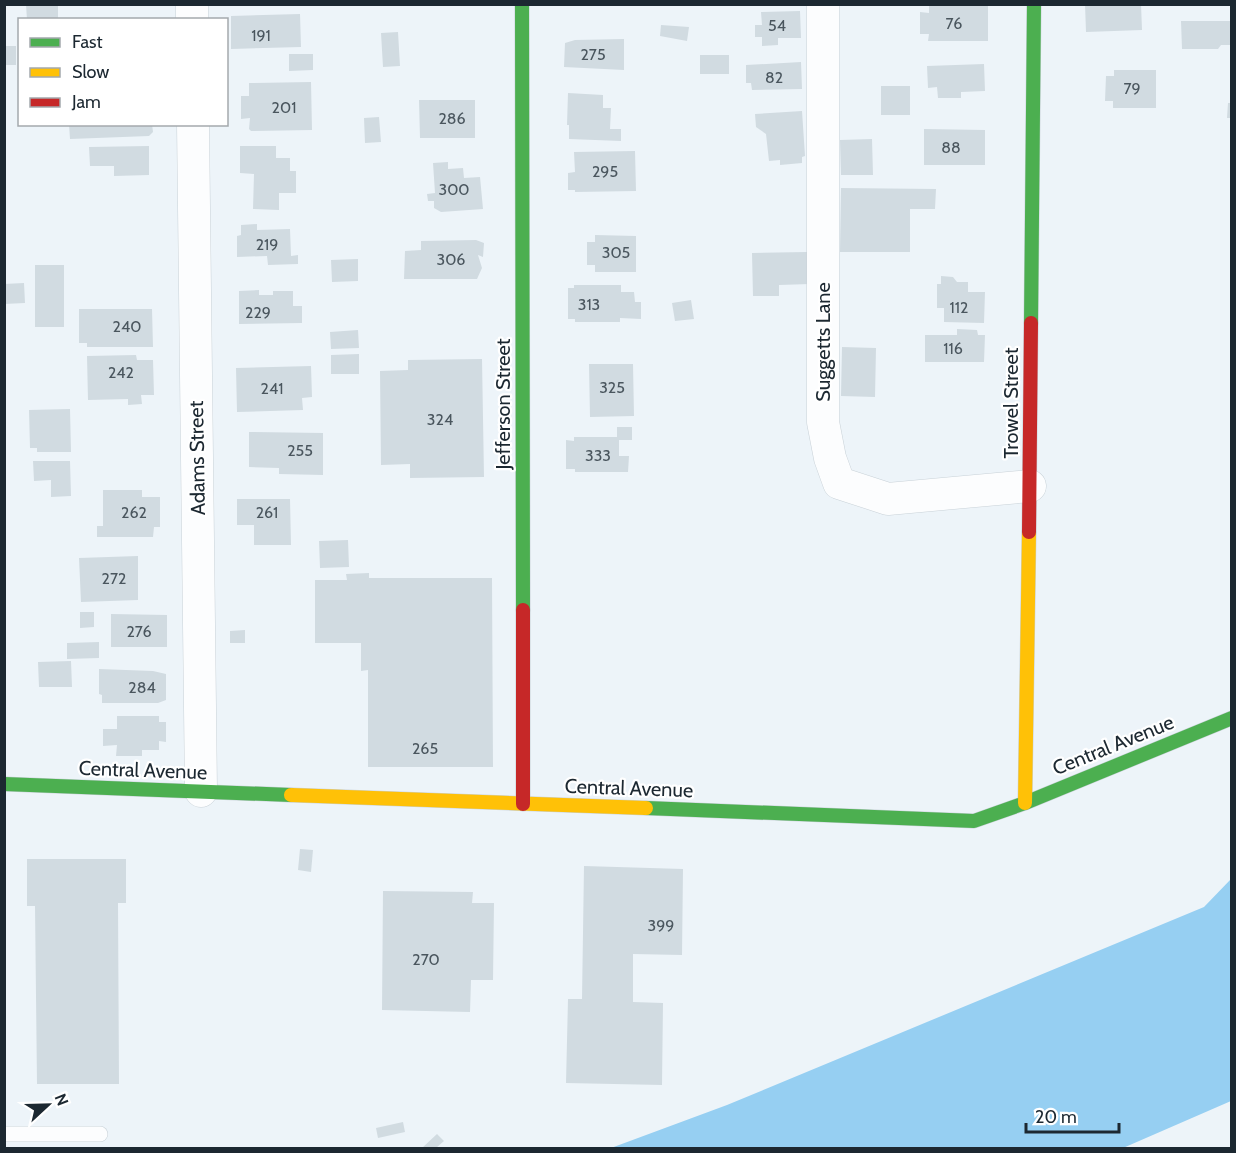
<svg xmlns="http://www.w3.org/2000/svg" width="1236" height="1153" font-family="Cabin,sans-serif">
<rect width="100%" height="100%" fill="#edf4f9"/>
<!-- water -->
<path fill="#96cff2" d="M1231,879V1101L1123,1148H611L727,1105L1204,907Z"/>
<!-- building -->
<path fill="#d1dbe1" d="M26,4H58V20H27Z
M1085,4H1141L1142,30L1086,32Z
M929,5H988V41H928L929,34H920V12L929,13Z
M800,11L801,38H778V45L762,46V37H755V25H762L761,12Z
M300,14L301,47L231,49V16Z
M1181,21H1231V45H1221L1218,49H1182Z
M661,25L689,27L687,41L660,36Z
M398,32L400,66L383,67L381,33Z
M624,39V70L564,67L565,43L575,40Z
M4,46H16V65H4Z
M289,54H313V70L289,71Z
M700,55H729V74H700Z
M801,62L802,89L752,90L751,83H746V65Z
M984,64L985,91L961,92V98H938L937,87L928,88L927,66Z
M1114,70H1156V108H1113V101H1105L1106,76H1114Z
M311,82L312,130L251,131L249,129L250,118L241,119V96H249V83Z
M881,86H910V115H881Z
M568,93L603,95V108H611L610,129H621V141L569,139V125H567Z
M419,100H475V138H420Z
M1228,103H1232V118H1227Z
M802,111L805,156L802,157V163L780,165V160L769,161L766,134L756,127L755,114Z
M379,117L381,142L365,143L364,118Z
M69,124H152L153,132L149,136L70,139Z
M924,129L985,130V165H924Z
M872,139L873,175H841L840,140Z
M149,146V175L114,176V166H90L89,147Z
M240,146H276V158H290V171H296V193H279V210L253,209L254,174L240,173Z
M635,151L636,191L575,192V190H568V173L575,172L574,152Z
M448,162V169L463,168L464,178L480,177L483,209L441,212L434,208V201H428L427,194L435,193L433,163Z
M841,188L936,189L935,209H910V252H840Z
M257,224V230L290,229L291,256L298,255V264L268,265L267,256L237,257V236L241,235V225Z
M595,235L636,236V272H595V265H587V242H595Z
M476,240L484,243L483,257L478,255L482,268L477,279H404L405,251L421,250V241Z
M807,252L809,255L810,284L779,285V296H753L752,253Z
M358,259V281L332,282L331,260Z
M35,265H64V327H35Z
M941,276L953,277L957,282H968V292H985L984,323L944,322V308H937V284H941Z
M24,283L25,303L4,304V284Z
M574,285H621V292H634L635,302H641V319L620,318V322H575V319H568V288H574Z
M259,290V295H273V291H293V306H302V323L239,324V291Z
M691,300L694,319L675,321L672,303Z
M79,309H152L153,347H87V343H79Z
M957,329L977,330L978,335H985L984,362H925V335H957Z
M358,330L359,348L331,349L330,332Z
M842,347L876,348L875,397L841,396Z
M359,354V374H331V355Z
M136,355L137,360H153L154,395H141L142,404L128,405V399L88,400L87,356Z
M482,359L484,477L410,478V464L381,465L380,371L408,370V360Z
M589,364H633L634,416L590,417Z
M311,366L312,397L302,398L303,410L237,412L236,368Z
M70,409L71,452H37V448H30L29,410Z
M617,427H632V440H619V456H629L628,472H575V469H566V440L574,441V437H617Z
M249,432L323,433V475L279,474V468L249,467Z
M33,461H70L71,496L51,497V480L34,481Z
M103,490H142V497H160V527H154L153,537H97V526H103Z
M237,499H290L291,545H254V525H237Z
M348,540L349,567L320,568L319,541Z
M138,556V600L81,602L79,558Z
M369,573V578H492L493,767H368V670L361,671V643H315V580H347L346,574Z
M80,612H94V627L80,628Z
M111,614L167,615V647H111Z
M245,630V643H230V631Z
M99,642V658L67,659V643Z
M71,661L72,687H39L38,662Z
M99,669L153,671L166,674V700L158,703H102V695L99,694Z
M117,716H159V722H166V742L159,741V750H142V756H116L117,745L103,746V729H117Z
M300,849L313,850L311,872L298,870Z
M27,859H126V903H118L119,1084H37L35,906H27Z
M584,866L683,869L682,955L633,954V1002L663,1003L662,1085L566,1083L568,999H582Z
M383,891L473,892L472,903H494L493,980H471L470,1012L382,1010Z
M403,1122L405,1132L378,1138L376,1128Z
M437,1134L444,1141L436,1148H422Z"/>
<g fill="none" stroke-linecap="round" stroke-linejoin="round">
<defs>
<path id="lane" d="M4,1134H100"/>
<path id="street" d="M192,4V20
M823,4V422L830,458L839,483L888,499L1030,486
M193,124L201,791"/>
<path id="fast" d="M522,4L523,610
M1031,323L1034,4
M4,784L291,795
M646,808L974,821L1025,803L1232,718"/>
<path id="slow" d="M291,795L646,808
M1025,803L1029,532"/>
<path id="jam" d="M1029,532L1031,323
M523,610V804"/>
</defs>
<!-- lane casing -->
<use href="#lane" stroke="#c9d2d8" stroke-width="16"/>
<!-- street casing -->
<use href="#street" stroke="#c9d2d8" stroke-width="33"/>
<!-- fast casing -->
<use href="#fast" stroke="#c9d2d8" stroke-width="15"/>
<!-- slow casing -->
<use href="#slow" stroke="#c9d2d8" stroke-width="15"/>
<!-- jam casing -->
<use href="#jam" stroke="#c9d2d8" stroke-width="15"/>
<!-- lane -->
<use href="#lane" stroke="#fcfdfe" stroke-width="15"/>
<!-- street -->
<use href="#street" stroke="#fcfdfe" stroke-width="32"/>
<!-- fast -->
<use href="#fast" stroke="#4caf50" stroke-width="14"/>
<!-- slow -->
<use href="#slow" stroke="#ffc107" stroke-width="14"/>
<!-- jam -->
<use href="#jam" stroke="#c62828" stroke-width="14"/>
</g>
<g text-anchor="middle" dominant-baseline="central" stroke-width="4.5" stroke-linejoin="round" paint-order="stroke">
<!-- number labels -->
<g font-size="16" fill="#4a565e">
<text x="954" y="23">76</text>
<text x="777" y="25">54</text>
<text x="261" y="35">191</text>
<text x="593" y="54">275</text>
<text x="774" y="77">82</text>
<text x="1132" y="88">79</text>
<text x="284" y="107">201</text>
<text x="452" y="118">286</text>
<text x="951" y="147">88</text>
<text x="605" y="171">295</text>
<text x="454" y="189">300</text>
<text x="267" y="244">219</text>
<text x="616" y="252">305</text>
<text x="451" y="259">306</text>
<text x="589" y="304">313</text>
<text x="959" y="307">112</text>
<text x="258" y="312">229</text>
<text x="127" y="326">240</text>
<text x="953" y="348">116</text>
<text x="121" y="372">242</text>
<text x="612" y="387">325</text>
<text x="272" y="388">241</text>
<text x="440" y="419">324</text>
<text x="300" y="450">255</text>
<text x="598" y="455">333</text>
<text x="134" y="512">262</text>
<text x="267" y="512">261</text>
<text x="114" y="578">272</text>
<text x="139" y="631">276</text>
<text x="142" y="687">284</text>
<text x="425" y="748">265</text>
<text x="661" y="925">399</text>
<text x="426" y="959">270</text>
</g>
<!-- street labels -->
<g font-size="20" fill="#1c2831" stroke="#fff">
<text transform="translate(823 342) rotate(-90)">Suggetts Lane</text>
<text transform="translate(1011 403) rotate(-90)">Trowel Street</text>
<text transform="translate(503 404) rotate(-90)">Jefferson Street</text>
<text transform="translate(197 458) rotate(-91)">Adams Street</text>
<text transform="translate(1113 745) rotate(-22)">Central Avenue</text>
<text transform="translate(143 770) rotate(2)">Central Avenue</text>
<text transform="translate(629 788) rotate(2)">Central Avenue</text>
</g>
</g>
<!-- border -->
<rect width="1236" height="1153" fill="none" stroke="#1c2831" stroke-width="12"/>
<!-- legend -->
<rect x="18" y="18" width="210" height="108" fill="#ffffff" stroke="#a4a9ad" stroke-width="1.5"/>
<rect x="30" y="38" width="30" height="9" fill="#4caf50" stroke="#a4a9ad" stroke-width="1.5"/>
<text x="72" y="48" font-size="18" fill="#1c2831">Fast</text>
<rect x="30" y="68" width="30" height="9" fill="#ffc107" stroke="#a4a9ad" stroke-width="1.5"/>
<text x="72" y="78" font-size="18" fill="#1c2831">Slow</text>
<rect x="30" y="98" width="30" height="9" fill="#c62828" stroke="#a4a9ad" stroke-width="1.5"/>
<text x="72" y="108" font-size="18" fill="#1c2831">Jam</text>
<!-- north arrow -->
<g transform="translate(48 1105) rotate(68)" stroke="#ffffff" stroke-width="4.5" paint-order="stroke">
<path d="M0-4.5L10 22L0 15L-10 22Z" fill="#1c2831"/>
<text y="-9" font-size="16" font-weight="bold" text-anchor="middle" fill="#1c2831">N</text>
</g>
<!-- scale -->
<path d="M1026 1123v9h93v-9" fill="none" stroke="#1c2831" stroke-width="3"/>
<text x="1035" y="1123" font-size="18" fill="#1c2831" stroke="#ffffff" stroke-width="4.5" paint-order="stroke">20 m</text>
</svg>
